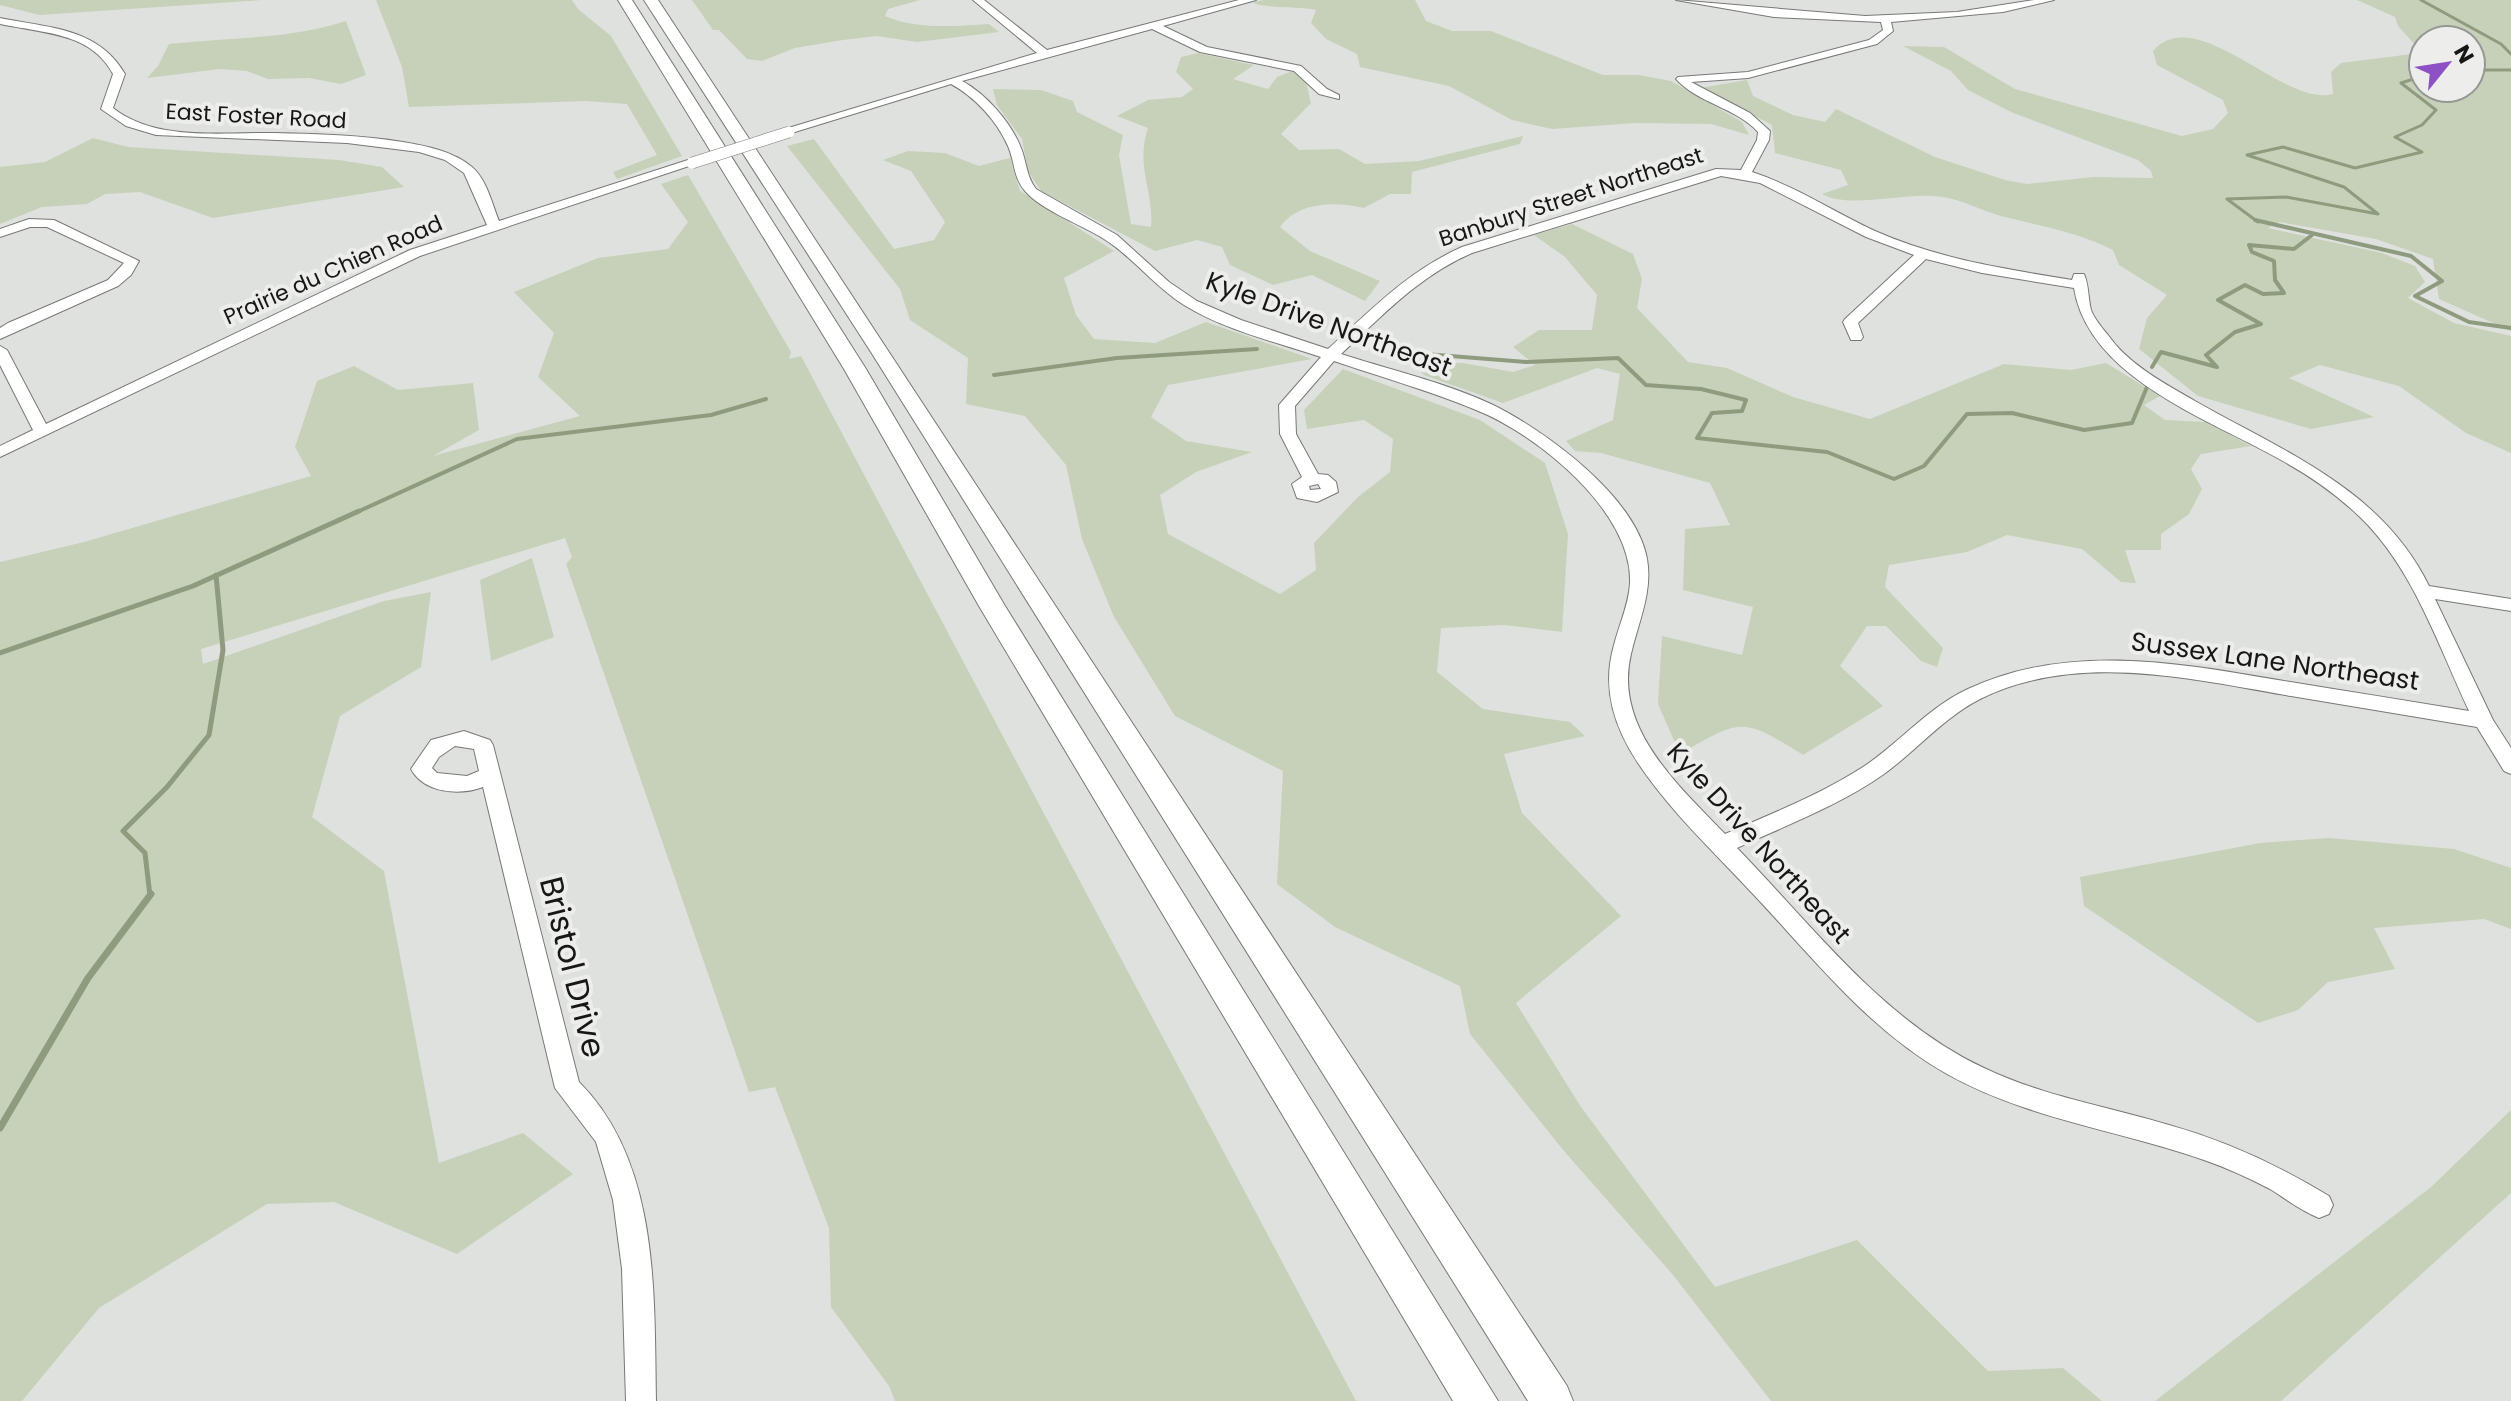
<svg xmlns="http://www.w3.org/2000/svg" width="2511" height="1401" font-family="Poppins,sans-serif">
<rect width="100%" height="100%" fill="#dfe1de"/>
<!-- green -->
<path fill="#c7d1b9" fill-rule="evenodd" d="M0,0H262L39,15L0,5Z
M376,0H572L578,9L611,36L682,156L617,179L613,172L657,155L627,104L585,101L409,107L402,67Z
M692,0H920L888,9L885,16C917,30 955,26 989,24L999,32L917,42L877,36L843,40L795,48L762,61L747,59L719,30H713Z
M1264,0H1415L1426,21L1452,31H1491L1603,75H1639L1671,81L1742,122L1749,135L1711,124L1635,123L1552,129L1512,120L1449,86L1360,67L1357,54L1326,39L1311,23L1316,10C1299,6 1262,9 1253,2Z
M2357,0H2511V331L2439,299L2433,259L2376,239L2279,222L2268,228L2382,253L2415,266L2425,282L2408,298L2454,323L2511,336V453L2466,433L2399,386L2320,365L2289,378L2374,417L2311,429L2198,396L2139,349L2147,318L2167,295L2119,265L2113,250C2077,232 2040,226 2001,216C1982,211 1963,200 1943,197C1906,191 1851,210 1822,194L1848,185L1841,170L1775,153L1772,125L1700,88L1747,80L1753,96L1793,115L1825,122L1836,109L1935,157L2005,180L2027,184L2093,177L2153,178L2151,171L2138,160L2011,112L1968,90L1951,71L1903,46L1944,47L2015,89L2182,136L2213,129L2228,113L2223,100L2157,65L2153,51C2197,1 2284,108 2333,94L2331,72L2341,63L2412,54L2419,49L2398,26L2395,17ZM2423,40H2471V88H2423Z
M346,21L366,75L341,84L309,78L268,79L247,71L220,69L147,78L158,66L169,44C231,37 286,40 346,21Z
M1198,53L1254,65L1233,79L1268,89L1277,77L1292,71L1306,82L1311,103L1281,134L1299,150L1339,149L1365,164L1419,161L1523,136L1520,144L1412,172L1411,194H1390L1364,208C1335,201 1298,202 1280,227L1310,251L1380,281L1365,301L1312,275L1273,285L1230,265L1222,247L1197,240L1155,251L1041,191L1028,171L1022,139L997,105L993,89L1041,90L1073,101L1077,112L1123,135L1119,155L1131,224L1151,227C1154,190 1135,167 1148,128L1117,116L1148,100L1182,97L1193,89L1176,72L1181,57Z
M93,138L128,147L339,160L382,167L404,187L213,218L140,192L105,194L87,204L42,207L0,224V167L45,162Z
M814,139L894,249L934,240L945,222L911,171L883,160L908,151L945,153L979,166L1010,158L1020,191L1114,251L1064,278L1076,315L1094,339L1155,343L1206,322L1312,359L1168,385L1151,417L1186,441L1252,452L1196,472L1160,495L1168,534L1280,594L1316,570L1314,543L1358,497L1390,472L1393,439L1364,420L1307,429L1304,410L1343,369L1480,420L1545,463L1568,534L1562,632L1505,625L1441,628L1437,672L1483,709L1570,722L1585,736L1504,754L1522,813L1621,916L1516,1003L1581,1107L1715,1287L1857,1240L1988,1371L2063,1368L2102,1401H1771L1673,1275L1564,1151L1470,1034L1460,986L1335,927L1277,884L1283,771L1175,716L1114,617L1082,539L1066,465L1025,416L966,404L968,358L910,320L900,289L787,146Z
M688,175L791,352L789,359L801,356L1356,1401H895L889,1386L831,1307L829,1228L775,1087L749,1092L566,564L572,557L565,538L201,649L203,664L384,601L431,592L421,667L340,716L312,817L384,871L439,1163L523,1133L573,1174L457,1254L334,1202L267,1204L99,1308L22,1401H0V562L84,542L311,476L295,447L317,381L354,366L398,390L473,383L479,430L433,456L580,416L538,377L554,333L514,292L598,258L668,249L688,222L661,184Z
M1572,224L1633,254L1642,279L1637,308L1688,362L1727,368L1793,397L1870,419L2004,364L2071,370L2106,363L2160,396L2144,405L2165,420L2205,422L2251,446L2201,454L2191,469L2202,489L2189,514L2161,534V550H2125L2136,583L2121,582L2082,549L2007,535L1967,552L1889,565L1885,587L1943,648L1937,667L1921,661L1886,626H1867L1840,666L1883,706L1803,755C1742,717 1742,718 1680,754L1658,704L1662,636L1742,655L1753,607L1683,590L1685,529L1730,525L1710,483L1601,453L1575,451L1566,441L1613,420L1620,374L1597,368L1503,403L1424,375L1412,362L1463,363L1513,372L1535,365L1513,347L1539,330H1592L1597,295L1565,257L1534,235Z
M532,558L554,637L491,661L480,580Z
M2329,838L2454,849L2511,868V929L2484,919L2374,928L2395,969L2328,982L2298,1010L2258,1023L2084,906L2080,877L2260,843Z
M2511,1110V1193L2281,1401H2155L2431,1187Z"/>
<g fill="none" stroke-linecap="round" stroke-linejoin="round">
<!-- stream-far3 -->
<path stroke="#8f9b7e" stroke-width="3" d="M2421,0L2501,44L2511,54
M2471,70H2511
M2258,222L2227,199L2286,197L2378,214L2344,187L2247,155L2283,147L2355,168L2422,152L2395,137L2422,125L2436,110L2401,83L2423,76"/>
<!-- stream-far2 -->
<path stroke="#8f9b7e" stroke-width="4" d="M2255,220L2411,256L2442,281L2415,296L2469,322L2511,328
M1375,350L1527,362L1618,358L1646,385L1701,389L1746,400L1742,411L1712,413L1697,438L1827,452L1894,479L1924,466L1967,414L2012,413L2084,430L2132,423L2147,387
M2152,367L2161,352L2217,367L2206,355L2235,332L2261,324L2218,300L2245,285L2263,294L2284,293L2275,280L2274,261L2252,252L2249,245L2294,249L2312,235
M994,375L1117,358L1257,349
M355,513L517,439L711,415L766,399"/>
<!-- stream-far1 -->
<path stroke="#8f9b7e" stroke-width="5" d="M0,653L193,586L359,511
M150,896L145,853L123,831L167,787L209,735L223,650L216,575"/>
<!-- stream -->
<path stroke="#8f9b7e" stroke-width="7" d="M0,1128L88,978L151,894"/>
<defs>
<path id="minor" d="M973,0H984L1047,50L1239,0H1256L1163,26L1207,47L1301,66L1327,89L1339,95V99L1319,94L1294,71L1200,52L1152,29L962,81C986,94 1011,122 1021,148C1027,163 1026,176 1036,189L1117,235L1169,282L1197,301L1241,320L1328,349C1371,310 1408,271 1462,247L1716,169L1741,170L1757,140L1758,132C1735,107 1699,104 1676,79L1678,77L1748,72L1869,40L1883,30L1881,22L1774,17L1676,0L1865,16L1957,12L2034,0H2054L2003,12L1891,22L1893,31L1877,44L1748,78L1691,82L1750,113L1770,131L1769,140L1752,172C1795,186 1834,212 1875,231C1938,259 2005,269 2072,280L2074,274H2084C2089,285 2088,298 2091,310C2094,318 2102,328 2108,335C2128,364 2165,384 2195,401C2284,452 2381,488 2429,586L2511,599V611L2435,599L2493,720L2511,748V774L2504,771L2477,727C2415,717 2353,706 2291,696C2191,679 2077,651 1980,699C1943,718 1917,750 1884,774C1840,805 1787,825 1737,848C1813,926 1883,1021 1984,1068C2042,1096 2107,1106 2169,1125C2226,1141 2278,1165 2329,1196L2333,1205L2329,1214L2319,1218C2301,1211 2286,1199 2270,1189C2249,1178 2227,1168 2204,1160C2119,1130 2027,1119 1947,1074C1869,1030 1814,959 1754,895C1715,853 1672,813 1640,766C1615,729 1601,690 1614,645C1619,625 1629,604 1630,583C1633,512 1537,434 1476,410C1430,391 1381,377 1334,361L1295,406L1296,434L1318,474L1328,475L1336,482L1338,492L1317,502L1297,498L1292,484L1302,477L1280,434L1279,405L1321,357C1276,342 1224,330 1184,305C1154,286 1133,257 1104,239C1082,225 1041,210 1025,191C1013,177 1015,162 1008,146C997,121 975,97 951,84L785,135V129L1037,53ZM1721,176L1760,183L1866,237L1914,255L1845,319L1843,322L1851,340H1861L1863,337L1858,323L1926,259L1982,273L2074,288C2088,378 2211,420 2281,460C2310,476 2336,494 2360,517C2413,568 2438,645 2469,711C2407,701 2346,691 2284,681C2179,663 2069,642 1968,689C1929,707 1901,741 1866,765C1822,794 1773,813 1725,834C1679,786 1613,728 1631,654C1638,623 1653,592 1647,559C1636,497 1545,430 1491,404C1444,382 1390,370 1341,354C1383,315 1419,276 1472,253ZM1318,484L1321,489L1310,490L1309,486Z
M0,18C48,28 98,27 125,74L113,108C156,142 223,132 274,133C317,134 360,135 403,142C426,146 453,151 472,167C487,180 492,204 499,221L688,160L698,163L420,256L0,457V446L33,430L0,365V346L7,350L46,424L410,250L487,225L464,173L445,160L419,152L347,143L156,135L126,126L101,109L113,74C91,32 42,33 0,24Z
M29,219L54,220L139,261L131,275L118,286L0,339V328L8,323L108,280L124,263L47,227H30L0,237V229Z
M464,731L490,740L493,745L579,1082C660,1163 654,1294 656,1401H626L622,1269L613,1200L596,1142L555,1088L483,787C459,796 424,793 411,769L431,740ZM455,746L474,749L479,771L467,776L437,773L432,768L439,757Z"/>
<path id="highway" d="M618,0H632L866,369L1005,606L1498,1401H1453L979,606L844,369Z
M644,0H658L1567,1386L1573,1401H1528L871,352Z"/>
</defs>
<!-- minor casing -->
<use href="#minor" stroke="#787976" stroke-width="2"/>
<!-- highway casing -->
<use href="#highway" stroke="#787976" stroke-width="2"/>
<!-- minor -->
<use href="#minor" fill="#fff" fill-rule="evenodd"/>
<!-- highway -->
<use href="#highway" fill="#fff" fill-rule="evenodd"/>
<defs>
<path id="minor-bridge" d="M692,163L789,132"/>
</defs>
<!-- minor-bridge casing -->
<use href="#minor-bridge" stroke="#787976" stroke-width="12" stroke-linecap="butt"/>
<!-- minor-bridge -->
<use href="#minor-bridge" stroke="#fff" stroke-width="11"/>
</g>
<g text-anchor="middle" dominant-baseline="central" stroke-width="8" stroke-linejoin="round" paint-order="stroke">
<!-- far-street labels -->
<g font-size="22" fill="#161716" stroke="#edeeeb">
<text transform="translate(256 116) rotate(3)">East Foster Road</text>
<text transform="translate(1571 197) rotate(-18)">Banbury Street Northeast</text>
<text transform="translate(333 270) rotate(-24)">Prairie du Chien Road</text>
</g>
<!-- street labels -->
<g font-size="26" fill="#161716" stroke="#edeeeb">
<text transform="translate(1329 324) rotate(20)">Kyle Drive Northeast</text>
<text transform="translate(2275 661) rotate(8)">Sussex Lane Northeast</text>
<text transform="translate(1759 843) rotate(48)">Kyle Drive Northeast</text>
</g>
<!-- near-street labels -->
<g font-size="32" fill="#161716" stroke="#edeeeb">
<text transform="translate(573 967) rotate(76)">Bristol Drive</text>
</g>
</g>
<!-- north arrow -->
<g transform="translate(2447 64) rotate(60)"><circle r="38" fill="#edeeeb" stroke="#979896" stroke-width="2"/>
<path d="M0-6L14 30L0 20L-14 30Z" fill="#8e50c5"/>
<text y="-12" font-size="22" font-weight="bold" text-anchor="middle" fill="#161716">N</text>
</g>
</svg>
